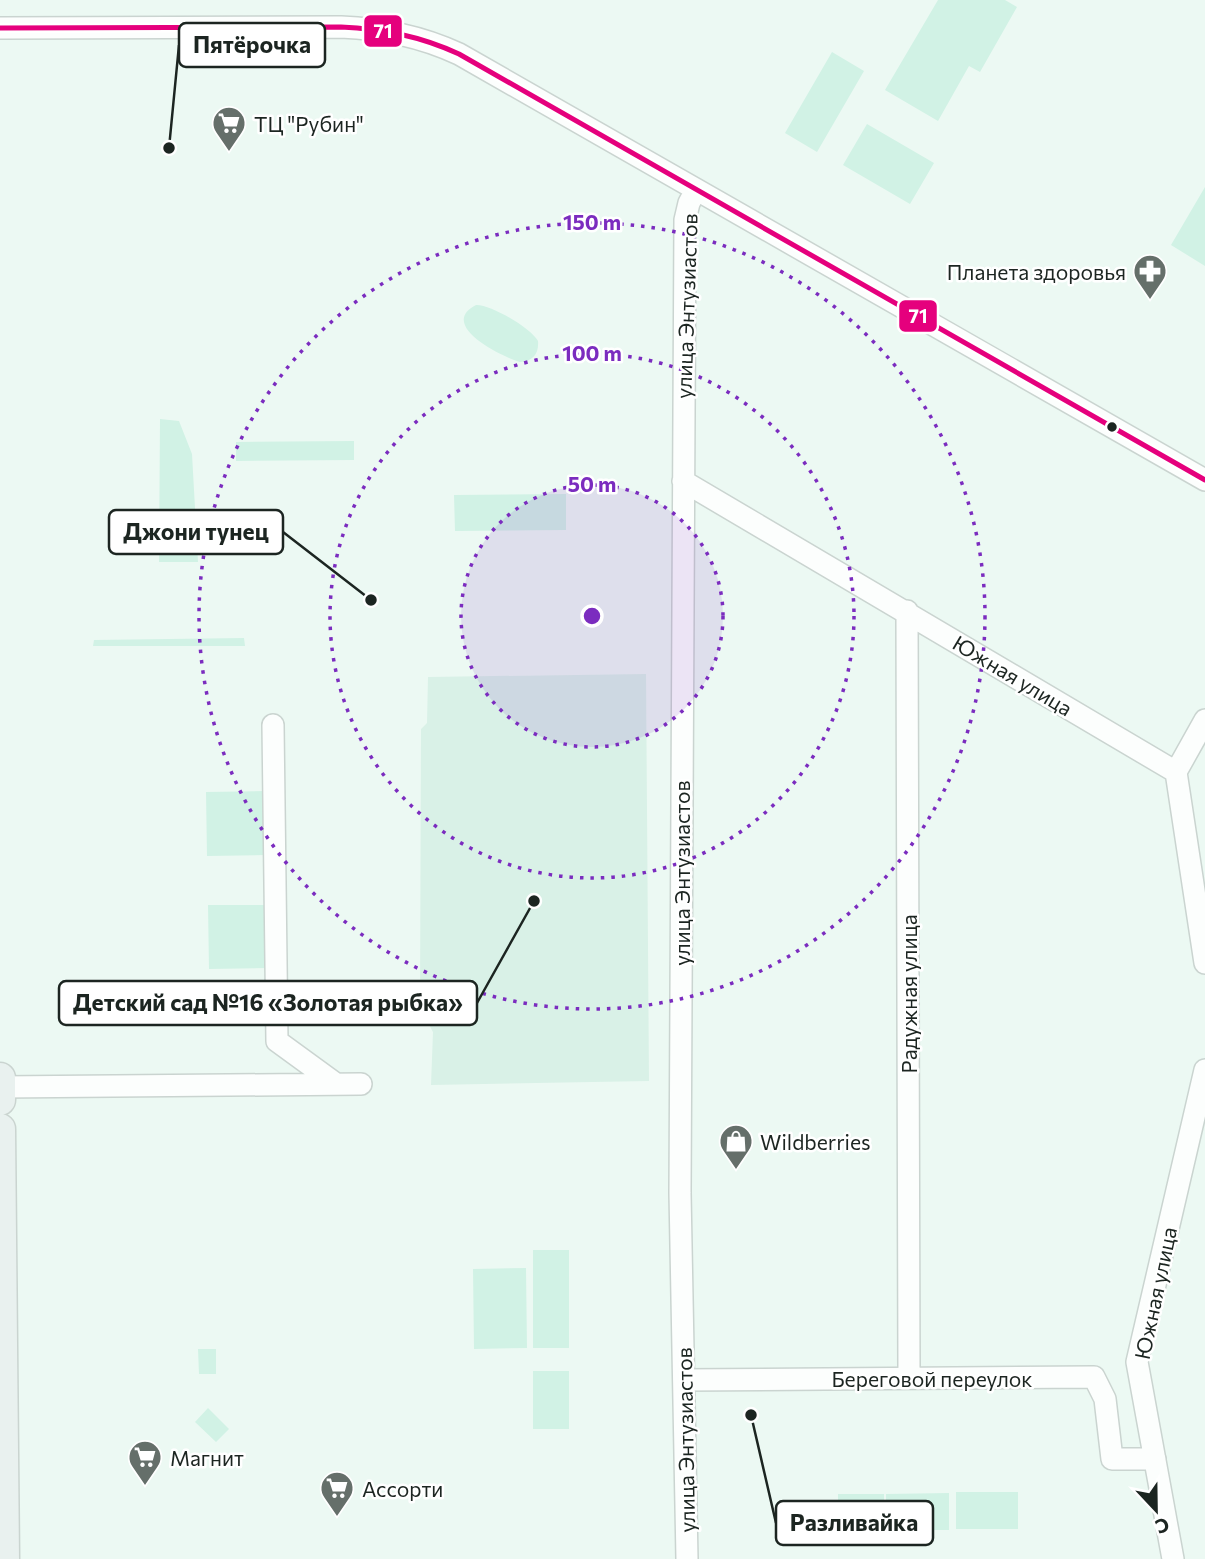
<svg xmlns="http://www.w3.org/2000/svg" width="1205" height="1559" font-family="Commissioner,sans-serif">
<rect width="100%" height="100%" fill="#ecf9f3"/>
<!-- built -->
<path fill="#d9f1e7" d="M646,674L649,1081L431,1085L433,1032L420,1008L421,729L427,723L428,677Z"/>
<!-- green -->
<path fill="#d1f2e5" d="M938,0H1005L1017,7L980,72L969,66L938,121L885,90Z
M832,52L864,71L817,152L785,133Z
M867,124L934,163L910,204L843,165Z
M1205,187V266L1171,245Z
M476,305C490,304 531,328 538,341C539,354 533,361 520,362C502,357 437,325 476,305Z
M160,419L179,421L192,454L198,562H159Z
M354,441V460L236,461V442Z
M566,494V530L455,531L454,495Z
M244,638L245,646H93L94,640Z
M264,791L265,855L207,856L206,792Z
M208,905H266L267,968L209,969Z
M533,1250H569V1348H533Z
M526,1268L527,1348L474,1349L473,1269Z
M198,1349H216V1374H199Z
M533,1371H569V1429H533Z
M208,1408L229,1429L216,1442L195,1422Z
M956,1492H1018V1529H956Z
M949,1493V1530H886V1494Z
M838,1494H884V1530L838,1531Z"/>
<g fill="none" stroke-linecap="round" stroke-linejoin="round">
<defs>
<path id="street" d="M0,28L341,27C383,29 420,36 459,54L1205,480
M683,481L1176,772L1205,963
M907,611L909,1377
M273,725L277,1041L336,1084
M1176,772L1205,720
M0,1087L361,1084
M684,1380L1094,1377L1105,1399L1112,1459H1155
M687,1559L680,1193L685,220L689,203L696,190
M1173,1559L1137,1362L1205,1070"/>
<path id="secondary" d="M0,1078V1100
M0,1129L4,1559"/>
</defs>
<!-- street casing -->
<use href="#street" stroke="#cad4d0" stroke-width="24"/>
<!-- secondary casing -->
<use href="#secondary" stroke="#cad4d0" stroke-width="33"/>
<!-- street -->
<use href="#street" stroke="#fcfefd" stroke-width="21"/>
<!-- secondary -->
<use href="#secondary" stroke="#e9f1ef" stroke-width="30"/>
<defs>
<path id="bus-1" d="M0,28L341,27C383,29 420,36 459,54L1205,480"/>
</defs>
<!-- bus-1 casing -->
<use href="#bus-1" stroke="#fff" stroke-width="10"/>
<!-- bus-1 -->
<use href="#bus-1" stroke="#e5007d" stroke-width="5"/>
</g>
<!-- distance rings -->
<circle cx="592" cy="616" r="131" fill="#7b2cbf" fill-opacity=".12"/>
<g fill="none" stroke="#7b2cbf" stroke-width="3.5" stroke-dasharray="3.5 7">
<circle cx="592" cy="616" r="131"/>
<circle cx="592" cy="616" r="262"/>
<circle cx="592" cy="616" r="393"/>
</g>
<!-- icons -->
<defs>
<symbol id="supermarket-pin" viewBox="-11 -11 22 30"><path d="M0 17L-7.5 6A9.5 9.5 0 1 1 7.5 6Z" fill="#656f6a" stroke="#fff"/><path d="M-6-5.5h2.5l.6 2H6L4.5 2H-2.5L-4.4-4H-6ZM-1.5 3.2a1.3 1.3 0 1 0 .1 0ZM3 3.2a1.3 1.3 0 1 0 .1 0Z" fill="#fff"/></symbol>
<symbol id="pharmacy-pin" viewBox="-11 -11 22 30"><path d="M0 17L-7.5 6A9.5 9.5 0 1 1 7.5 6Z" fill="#656f6a" stroke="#fff"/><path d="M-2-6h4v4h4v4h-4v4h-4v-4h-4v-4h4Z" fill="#fff"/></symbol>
<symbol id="shop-pin" viewBox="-11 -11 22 30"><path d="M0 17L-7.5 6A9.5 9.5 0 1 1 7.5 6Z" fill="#656f6a" stroke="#fff"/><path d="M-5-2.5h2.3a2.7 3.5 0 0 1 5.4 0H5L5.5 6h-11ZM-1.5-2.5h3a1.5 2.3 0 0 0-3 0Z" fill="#fff"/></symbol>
</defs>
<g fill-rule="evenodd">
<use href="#supermarket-pin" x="210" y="104" width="38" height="52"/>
<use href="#pharmacy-pin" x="1131" y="252" width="38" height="52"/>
<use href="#shop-pin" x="717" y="1122" width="38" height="52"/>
<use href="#supermarket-pin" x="126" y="1438" width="38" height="52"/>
<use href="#supermarket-pin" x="318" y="1469" width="38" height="52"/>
</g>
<!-- markers -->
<circle fill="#1c2521" stroke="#fff" stroke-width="2.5" cx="1112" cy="427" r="6"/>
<g text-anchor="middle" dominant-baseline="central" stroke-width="5" stroke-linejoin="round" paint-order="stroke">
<!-- poi labels -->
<g font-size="21" fill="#1c2521" stroke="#fff" text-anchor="start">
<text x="254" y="123">ТЦ "Рубин"</text>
<text x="1126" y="271" text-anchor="end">Планета здоровья</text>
<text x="760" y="1141">Wildberries</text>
<text x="170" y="1457">Магнит</text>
<text x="362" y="1488">Ассорти</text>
</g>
<!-- street labels -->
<g font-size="21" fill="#1c2521" stroke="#fff">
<text transform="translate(686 306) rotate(-88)">улица Энтузиастов</text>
<text transform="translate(1013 675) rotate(31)">Южная улица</text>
<text transform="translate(681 873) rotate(-90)">улица Энтузиастов</text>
<text transform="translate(908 994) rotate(-90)">Радужная улица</text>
<text transform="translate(1155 1293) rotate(-78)">Южная улица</text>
<text x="932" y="1378">Береговой переулок</text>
<text transform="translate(685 1440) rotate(-91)">улица Энтузиастов</text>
</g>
</g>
<circle cx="592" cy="616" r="10" fill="#7b2cbf" stroke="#fff" stroke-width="3.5"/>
<g font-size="21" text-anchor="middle" font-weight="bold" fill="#7b2cbf" stroke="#fff" stroke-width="5" stroke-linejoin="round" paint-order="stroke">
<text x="592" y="230">150 m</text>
<text x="592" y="361">100 m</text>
<text x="592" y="492">50 m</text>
</g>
<!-- callouts -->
<path fill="none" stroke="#1c2521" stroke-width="2.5" d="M169 148L179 45M371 600L283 532M534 901L477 1003M751 1415L776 1523"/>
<g fill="#1c2521" stroke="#fff" stroke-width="2.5">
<circle cx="169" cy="148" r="7"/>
<circle cx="371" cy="600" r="7"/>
<circle cx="534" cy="901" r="7"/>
<circle cx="751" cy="1415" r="7"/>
</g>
<g fill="#fff" stroke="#1c2521" stroke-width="2.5">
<rect x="179" y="23" width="146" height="44" rx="7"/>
<rect x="109" y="510" width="174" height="44" rx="7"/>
<rect x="59" y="981" width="418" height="44" rx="7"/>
<rect x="776" y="1501" width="157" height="44" rx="7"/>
</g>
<g font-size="23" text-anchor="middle" font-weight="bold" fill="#1c2521">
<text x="252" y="53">Пятёрочка</text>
<text x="196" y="540">Джони тунец</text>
<text x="268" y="1011">Детский сад №16 «Золотая рыбка»</text>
<text x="854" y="1531">Разливайка</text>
</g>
<g stroke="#fff" stroke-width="2.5">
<rect x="363" y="14" width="40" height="34" rx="7" fill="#e5007d"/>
<rect x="898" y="299" width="40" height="34" rx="7" fill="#e5007d"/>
</g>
<g font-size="19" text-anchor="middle" font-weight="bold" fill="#fff">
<text x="383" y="38">71</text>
<text x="918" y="323">71</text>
</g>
<!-- north arrow -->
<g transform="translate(1156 1510) rotate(158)" stroke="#ffffff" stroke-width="5" paint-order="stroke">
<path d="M0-5L12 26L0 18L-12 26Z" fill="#1c2521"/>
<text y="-10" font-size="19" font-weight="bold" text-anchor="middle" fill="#1c2521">С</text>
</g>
</svg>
